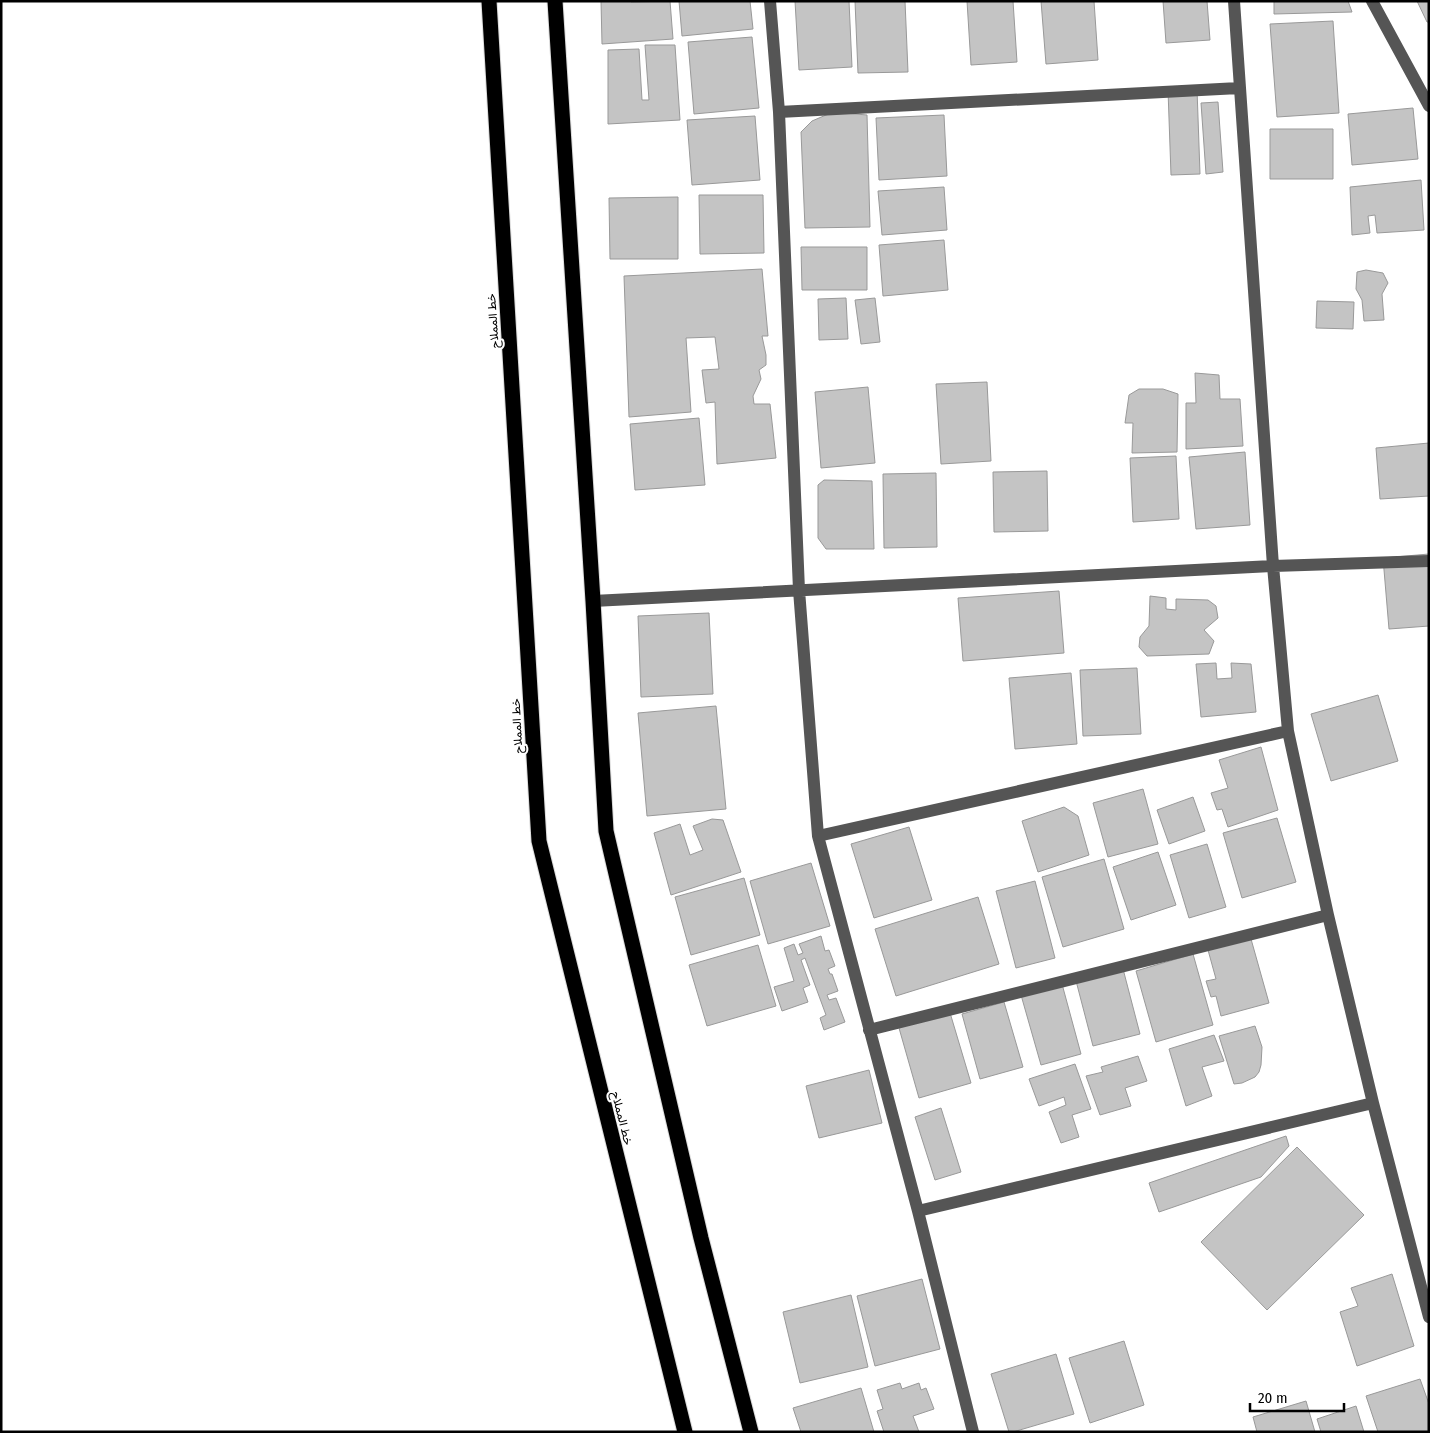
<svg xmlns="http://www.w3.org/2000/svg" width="1430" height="1433" font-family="'Fira Sans Condensed',Vazirmatn,sans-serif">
<rect width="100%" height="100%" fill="#fff"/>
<!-- building -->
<path fill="#c4c4c4" stroke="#999" d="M601,1H630L631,2L670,1L673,39L602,44Z
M679,1H750L753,29L682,36Z
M795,1H849L852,67L799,70Z
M855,1H905L908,72L858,73Z
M967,1H1013L1017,62L971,65Z
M1041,1H1094L1098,60L1046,64Z
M1163,1H1207L1210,40L1166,43Z
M1274,1H1348L1352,12L1274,14Z
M1417,1H1429V22H1427Z
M1333,21L1339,113L1277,117L1270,24Z
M752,37L759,108L694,114L688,42Z
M645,45H675L680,120L608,124V50L639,49L642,100H649Z
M1197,89L1200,174L1171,175L1168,90Z
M1218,102L1223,172L1206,174L1201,103Z
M1413,108L1418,159L1352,165L1348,114Z
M833,112L867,115L870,227L805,228L801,132L812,121Z
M944,115L947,176L879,180L876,118Z
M755,116L760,180L692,185L687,120Z
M1270,129H1333V179H1270Z
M1421,180L1424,230L1377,233L1375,215L1368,216L1370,233L1352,235L1350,187Z
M944,187L947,230L882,235L878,191Z
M699,195H763L764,253L700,254Z
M678,197V259H610L609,198Z
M944,240L948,290L883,296L879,245Z
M801,247H867V290H802Z
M762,269L768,336H762L766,355V365L759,370L761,379L753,396L754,404H770L776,458L717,464L715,402L706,403L702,370L719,369L715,337L686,338L691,412L629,417L624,276Z
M1366,270L1383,273L1388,283L1382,294L1384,320L1364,321L1362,300L1356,289L1357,272Z
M846,298L848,339L819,340L818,299Z
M875,298L880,342L861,344L855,300Z
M1317,301L1354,302L1353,329L1316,328Z
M1195,373L1219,375L1220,399H1240L1243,446L1186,449V403H1196Z
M987,382L991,461L941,464L936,384Z
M868,387L875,463L821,468L815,392Z
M1139,389H1163L1178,394L1177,452L1132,453L1133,423H1125L1129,395Z
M699,418L705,485L635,490L630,424Z
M1429,443V496L1380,499L1376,448Z
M1245,452L1250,525L1196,529L1189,457Z
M1176,456L1179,519L1133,522L1130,458Z
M1047,471L1048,531L994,532L993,472Z
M936,473L937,547L884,548L883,474Z
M824,480L872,481L874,549H826L818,538V485Z
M1429,554V626L1389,629L1383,558Z
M1059,591L1064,653L963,661L958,598Z
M1150,596L1166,598V609L1176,610V599L1208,600L1216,606L1218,618L1204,630L1214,641L1209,654L1147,656L1139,647L1140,637L1149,626Z
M709,613L713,694L641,697L638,616Z
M1216,663L1217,679L1232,678L1231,663L1251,664L1256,712L1201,717L1196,664Z
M1137,668L1141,734L1083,736L1080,670Z
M1071,673L1077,744L1015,749L1009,678Z
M1378,695L1398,761L1331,781L1311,714Z
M716,706L726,809L647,816L638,713Z
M1261,747L1278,810L1228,827L1222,809L1217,810L1211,793L1228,788L1219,760Z
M1143,789L1158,844L1108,857L1093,803Z
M1193,797L1205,831L1169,844L1157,810Z
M1064,807L1078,816L1089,855L1038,872L1022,821Z
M1277,818L1296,882L1242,898L1223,833Z
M712,819L723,820L741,872L671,895L654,833L680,824L690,855L703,850L693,826Z
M909,827L932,900L874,918L851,844Z
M1207,844L1226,907L1189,918L1170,855Z
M1158,852L1176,905L1131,920L1113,867Z
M1104,859L1124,929L1063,947L1042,877Z
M811,863L830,926L768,944L750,881Z
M744,878L760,935L691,955L675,897Z
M1035,881L1055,958L1016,968L996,891Z
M978,897L999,964L896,996L875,929Z
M821,936L825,951L829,950L835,966L828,969L830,974H832L838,991L827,995L829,1000L836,998L845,1022L824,1030L820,1018L826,1015L805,958L801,960L810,985L803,988L808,1002L782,1011L774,987L794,981L784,948L794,944L798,955L803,953L799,944Z
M1251,939L1269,1003L1221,1016L1216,996L1211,997L1206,981L1216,979L1208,950Z
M758,945L776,1006L707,1026L689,965Z
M1193,954L1213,1025L1156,1042L1136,971Z
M1122,965L1140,1034L1093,1046L1075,977Z
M1062,984L1081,1054L1041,1065L1021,995Z
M1004,1002L1023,1067L980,1079L962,1014Z
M948,1006L971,1083L919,1098L897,1021Z
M1255,1026L1262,1047L1261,1065L1259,1072L1255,1077L1242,1083L1234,1084L1219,1036Z
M1214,1035L1224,1061L1202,1067L1212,1096L1186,1106L1169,1049Z
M1138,1056L1147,1081L1125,1088L1131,1106L1100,1115L1086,1076L1103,1072L1101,1067Z
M1075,1064L1091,1109L1072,1115L1079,1137L1061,1143L1049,1112L1066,1105L1064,1097L1039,1106L1029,1079Z
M869,1070L882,1123L819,1138L806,1086Z
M941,1108L961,1172L935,1180L915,1117Z
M1286,1136L1289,1146L1261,1177L1159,1212L1149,1183Z
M1297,1147L1364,1215L1267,1310L1201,1242Z
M1392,1274L1414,1346L1357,1366L1340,1312L1358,1306L1351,1288Z
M922,1279L940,1349L875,1366L857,1296Z
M851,1295L868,1367L800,1383L783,1312Z
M1124,1341L1144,1405L1090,1423L1069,1358Z
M1056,1354L1074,1414L1013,1432H1009L991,1374Z
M1420,1379L1429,1404V1432H1378L1366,1396Z
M900,1383L902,1389L919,1383L921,1390L926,1388L934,1409L913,1416L919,1432H884L877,1411L883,1409L877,1390Z
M861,1388L874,1432H801L793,1408Z
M1306,1401L1315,1432H1257L1253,1417Z
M1356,1406L1364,1432H1321L1317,1419Z"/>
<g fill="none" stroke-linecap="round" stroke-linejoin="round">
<defs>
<path id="highway" d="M489,1L539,841L685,1432
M555,1L593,601L606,831L701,1238L751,1432"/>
</defs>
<!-- highway casing -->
<use href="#highway" stroke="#dbdbdb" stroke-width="17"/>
<!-- minor -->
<path stroke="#555" stroke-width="12" d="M770,1L779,112L799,590L818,836L918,1211L973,1432
M1234,1L1273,566L1288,731L1328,915L1373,1103L1429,1317
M1372,1L1429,106
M779,112L1239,88
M593,601L1273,566L1429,561
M818,836L1288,731
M869,1030L1328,915
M918,1211L1373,1103"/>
<!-- highway -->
<use href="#highway" stroke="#000" stroke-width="15"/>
</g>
<g text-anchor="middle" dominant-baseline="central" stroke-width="4" stroke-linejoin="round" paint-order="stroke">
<!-- street labels -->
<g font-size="12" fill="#000" stroke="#fff">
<text transform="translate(493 321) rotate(-94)">خط المملاح</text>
<text transform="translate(517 726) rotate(-93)">خط المملاح</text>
<text transform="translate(622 1118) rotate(76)">خط المملاح</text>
</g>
</g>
<!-- border -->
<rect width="1430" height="1433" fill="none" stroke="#000000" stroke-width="5"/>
<!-- scale -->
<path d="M1250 1403v8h94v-8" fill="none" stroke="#000000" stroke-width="2.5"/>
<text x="1258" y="1403" font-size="15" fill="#000000" stroke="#ffffff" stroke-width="4" paint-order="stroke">20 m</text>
</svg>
